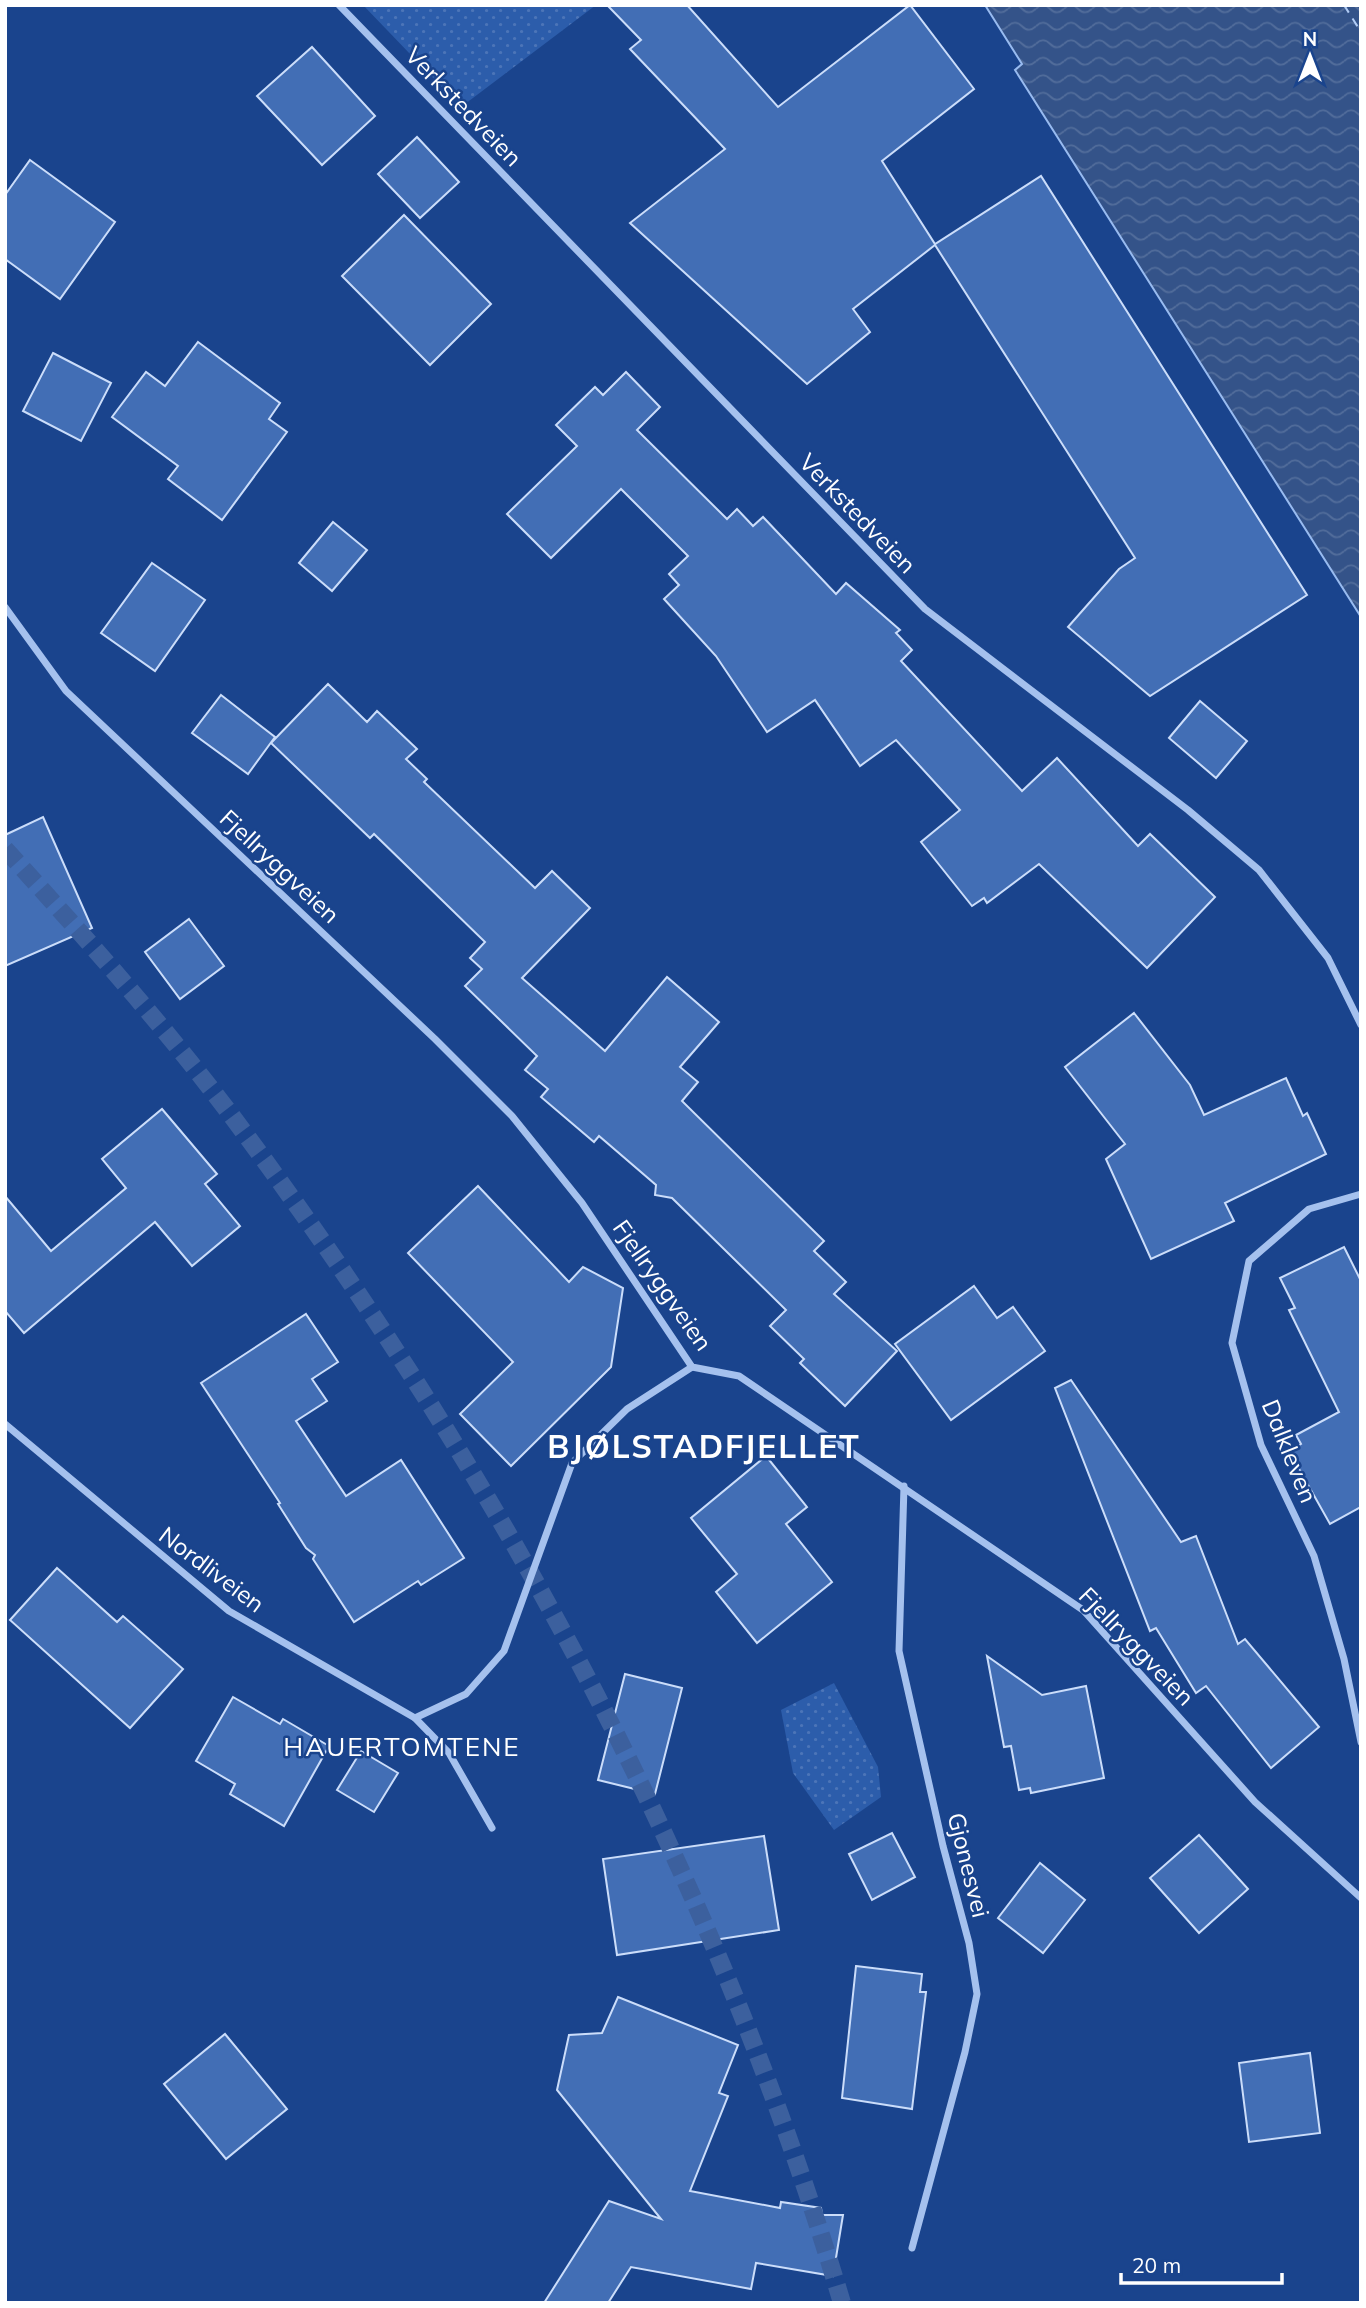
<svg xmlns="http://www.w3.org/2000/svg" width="1366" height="2308" viewBox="0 0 1366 2308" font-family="Mulish,sans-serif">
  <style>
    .park { fill: url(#park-dots) }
    .water { fill: url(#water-waves); stroke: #98bbf0; stroke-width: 2 }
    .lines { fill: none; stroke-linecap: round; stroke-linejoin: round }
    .ferry { stroke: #b1ccf5; stroke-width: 2; stroke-dasharray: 9 7; stroke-linecap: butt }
    .building { fill: #426eb5; stroke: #cbddfa; stroke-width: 2 }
    .primary-tunnel { stroke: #3c609e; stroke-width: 18; stroke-dasharray: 18 9; stroke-linecap: butt }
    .minor { stroke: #a5c1ee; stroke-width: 7 }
    .labels { text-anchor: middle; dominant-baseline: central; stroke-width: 5; stroke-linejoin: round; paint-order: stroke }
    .street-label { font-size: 24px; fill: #fff; stroke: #1a448d }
    .neighbourhood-label { font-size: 26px; letter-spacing: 2px; fill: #fff; stroke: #1a448d }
    .district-label { font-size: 32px; font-weight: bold; letter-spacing: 2px; fill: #fff; stroke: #1a448d }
  </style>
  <defs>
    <pattern id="park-dots" width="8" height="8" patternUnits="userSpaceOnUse" patternTransform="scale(1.75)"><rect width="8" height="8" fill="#2c5dab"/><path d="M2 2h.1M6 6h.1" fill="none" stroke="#4c75b8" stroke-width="1.8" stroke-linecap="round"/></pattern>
    <pattern id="water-waves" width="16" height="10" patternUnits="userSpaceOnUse" patternTransform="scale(1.75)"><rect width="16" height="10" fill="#345389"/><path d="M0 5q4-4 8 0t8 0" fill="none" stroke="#526d9b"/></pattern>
  </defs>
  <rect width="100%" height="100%" fill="#1a448d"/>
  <g class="park">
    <polygon points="363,5 596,5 461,107"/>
    <polygon points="834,1683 878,1767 881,1797 834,1830 793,1773 781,1710"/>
  </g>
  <polygon class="water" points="985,5 1361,5 1361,617 1015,70 1022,64"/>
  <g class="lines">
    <polyline class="ferry" points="1344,5 1361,32"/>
  </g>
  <g class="building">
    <polygon points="607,5 687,5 778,107 910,5 974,89 882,161 935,244 1041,176 1307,595 1150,696 1068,627 1119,569 1135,558 935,245 853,309 870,332 807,384 630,223 725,149 630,49 641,40"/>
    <polygon points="312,47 375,116 322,165 257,96"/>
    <polygon points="417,137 459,182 420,218 378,174"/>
    <polygon points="30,160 115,222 60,299 5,259 5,195"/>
    <polygon points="404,215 491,304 430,365 342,276"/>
    <polygon points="198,342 280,403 269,419 287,432 222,520 168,479 178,466 112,417 146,372 165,386"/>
    <polygon points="53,353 111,383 81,441 23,411"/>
    <polygon points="626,372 660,407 637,430 727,519 737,509 753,526 763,517 836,594 846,583 900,630 896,633 912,650 901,661 1022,791 1057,758 1138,846 1150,834 1215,897 1147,968 1039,864 987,903 984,898 972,906 921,842 960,810 896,740 860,766 815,700 767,732 716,656 664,599 679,585 669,574 688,556 621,489 551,558 507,514 577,446 556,425 595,387 603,395"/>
    <polygon points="333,522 367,550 332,591 299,563"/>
    <polygon points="152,563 205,600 155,671 101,633"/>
    <polygon points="328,684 367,722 377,711 417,749 406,759 427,779 424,782 535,888 552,871 590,908 522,978 605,1051 667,977 719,1022 680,1067 698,1082 682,1101 824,1241 814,1251 846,1282 834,1294 897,1351 845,1406 800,1363 804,1359 770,1326 786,1310 672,1198 655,1195 656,1185 599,1136 594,1142 541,1097 548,1089 525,1070 537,1056 465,986 482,969 470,958 485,942 374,834 370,838 271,743"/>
    <polygon points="221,695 275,737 248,774 192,733"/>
    <polygon points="1200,701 1247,741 1216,778 1169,738"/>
    <polygon points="43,817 92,928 5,966 5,835"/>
    <polygon points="189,919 224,966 180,999 145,952"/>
    <polygon points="1134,1013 1190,1085 1204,1115 1286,1078 1303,1116 1307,1113 1326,1154 1225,1203 1234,1221 1151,1259 1106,1159 1125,1144 1065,1067"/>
    <polygon points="162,1109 217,1174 205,1184 240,1226 192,1266 155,1222 24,1333 5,1311 5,1196 51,1251 126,1188 102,1159"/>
    <polygon points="478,1186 569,1282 583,1267 623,1288 611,1367 511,1466 460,1414 513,1362 408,1253"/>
    <polygon points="1344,1247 1361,1281 1361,1507 1330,1524 1289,1451 1301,1444 1296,1435 1339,1412 1289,1310 1295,1308 1280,1278"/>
    <polygon points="974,1286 997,1318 1013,1307 1045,1351 951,1420 895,1344"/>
    <polygon points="306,1314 338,1362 312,1379 327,1401 296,1421 346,1496 401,1460 464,1558 421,1585 418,1581 354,1622 313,1559 315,1555 306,1548 278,1504 280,1503 201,1383"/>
    <polygon points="1071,1380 1181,1542 1196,1536 1238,1644 1245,1639 1319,1727 1271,1768 1206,1686 1196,1693 1156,1628 1150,1631 1055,1388"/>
    <polygon points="766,1456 807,1507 786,1524 832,1582 757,1643 716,1592 737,1574 691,1518"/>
    <polygon points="57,1568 117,1622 123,1616 183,1669 130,1728 10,1620"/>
    <polygon points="987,1656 1042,1695 1086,1686 1104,1778 1031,1793 1030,1788 1019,1790 1011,1746 1004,1747"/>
    <polygon points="625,1674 682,1688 655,1794 598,1780"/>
    <polygon points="233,1697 280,1724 283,1719 329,1746 284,1826 230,1794 235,1784 196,1761"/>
    <polygon points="361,1751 398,1773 374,1812 337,1790"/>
    <polygon points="892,1833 915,1877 872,1900 849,1854"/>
    <polygon points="1199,1835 1248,1889 1199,1933 1150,1878"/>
    <polygon points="764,1836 779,1930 617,1955 603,1859"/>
    <polygon points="1040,1863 1085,1900 1043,1953 998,1918"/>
    <polygon points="856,1966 922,1974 920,1992 926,1992 912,2109 842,2098"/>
    <polygon points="618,1997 738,2045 719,2093 728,2096 690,2191 780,2208 781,2202 821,2208 822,2215 843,2215 833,2276 756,2263 751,2289 631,2267 608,2303 544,2303 609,2201 661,2219 557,2090 569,2035 602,2033"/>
    <polygon points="225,2034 287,2109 226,2159 164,2084"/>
    <polygon points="1310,2053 1320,2133 1249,2142 1239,2063"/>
  </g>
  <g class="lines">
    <path class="primary-tunnel" d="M5,849C83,935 161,1022 231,1115C500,1474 714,1872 842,2303"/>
    <g class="minor">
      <polyline points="339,5 925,609 1188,810 1259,870 1328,958 1361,1025"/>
      <polyline points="5,607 66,691 435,1039 512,1116 582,1203 692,1367 739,1376 1083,1610 1255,1802 1361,1898"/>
      <polyline points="1361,1194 1309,1209 1249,1261 1232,1343 1261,1445 1314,1556 1344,1659 1361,1742"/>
      <polyline points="5,1424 229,1611 415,1718 466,1694 504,1651 572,1463 627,1409 692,1367"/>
      <polyline points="904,1486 899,1651 943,1846 969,1943 977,1994 965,2052 912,2248"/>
      <polyline points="415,1718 449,1753 492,1828"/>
    </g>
  </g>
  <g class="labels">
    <g class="street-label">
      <text transform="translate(464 106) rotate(46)">Verkstedveien</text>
      <text transform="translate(858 513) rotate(46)">Verkstedveien</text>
      <text transform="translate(280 866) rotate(43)">Fjellryggveien</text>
      <text transform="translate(663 1285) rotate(55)">Fjellryggveien</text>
      <text transform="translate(1290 1451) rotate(68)">Dalkleven</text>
      <text transform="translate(212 1569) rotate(37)">Nordliveien</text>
      <text transform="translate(1137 1646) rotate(46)">Fjellryggveien</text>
      <text transform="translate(969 1865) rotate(76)">Gjonesvei</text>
    </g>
    <g class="neighbourhood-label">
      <text x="402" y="1746">HAUERTOMTENE</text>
    </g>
    <g class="district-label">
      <text x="704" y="1446">BJØLSTADFJELLET</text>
    </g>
  </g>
  <rect width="1366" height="2308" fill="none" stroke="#ffffff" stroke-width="14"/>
  <g transform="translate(1310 56)" stroke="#1a448d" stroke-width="5" paint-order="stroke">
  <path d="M0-5L12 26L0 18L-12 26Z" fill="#ffffff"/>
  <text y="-10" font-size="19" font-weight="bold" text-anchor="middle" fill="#ffffff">N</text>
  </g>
  <path d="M1121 2273v10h161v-10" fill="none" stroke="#ffffff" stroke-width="3.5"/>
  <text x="1132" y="2273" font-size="21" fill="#ffffff" stroke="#1a448d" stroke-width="5" paint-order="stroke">20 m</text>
</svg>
